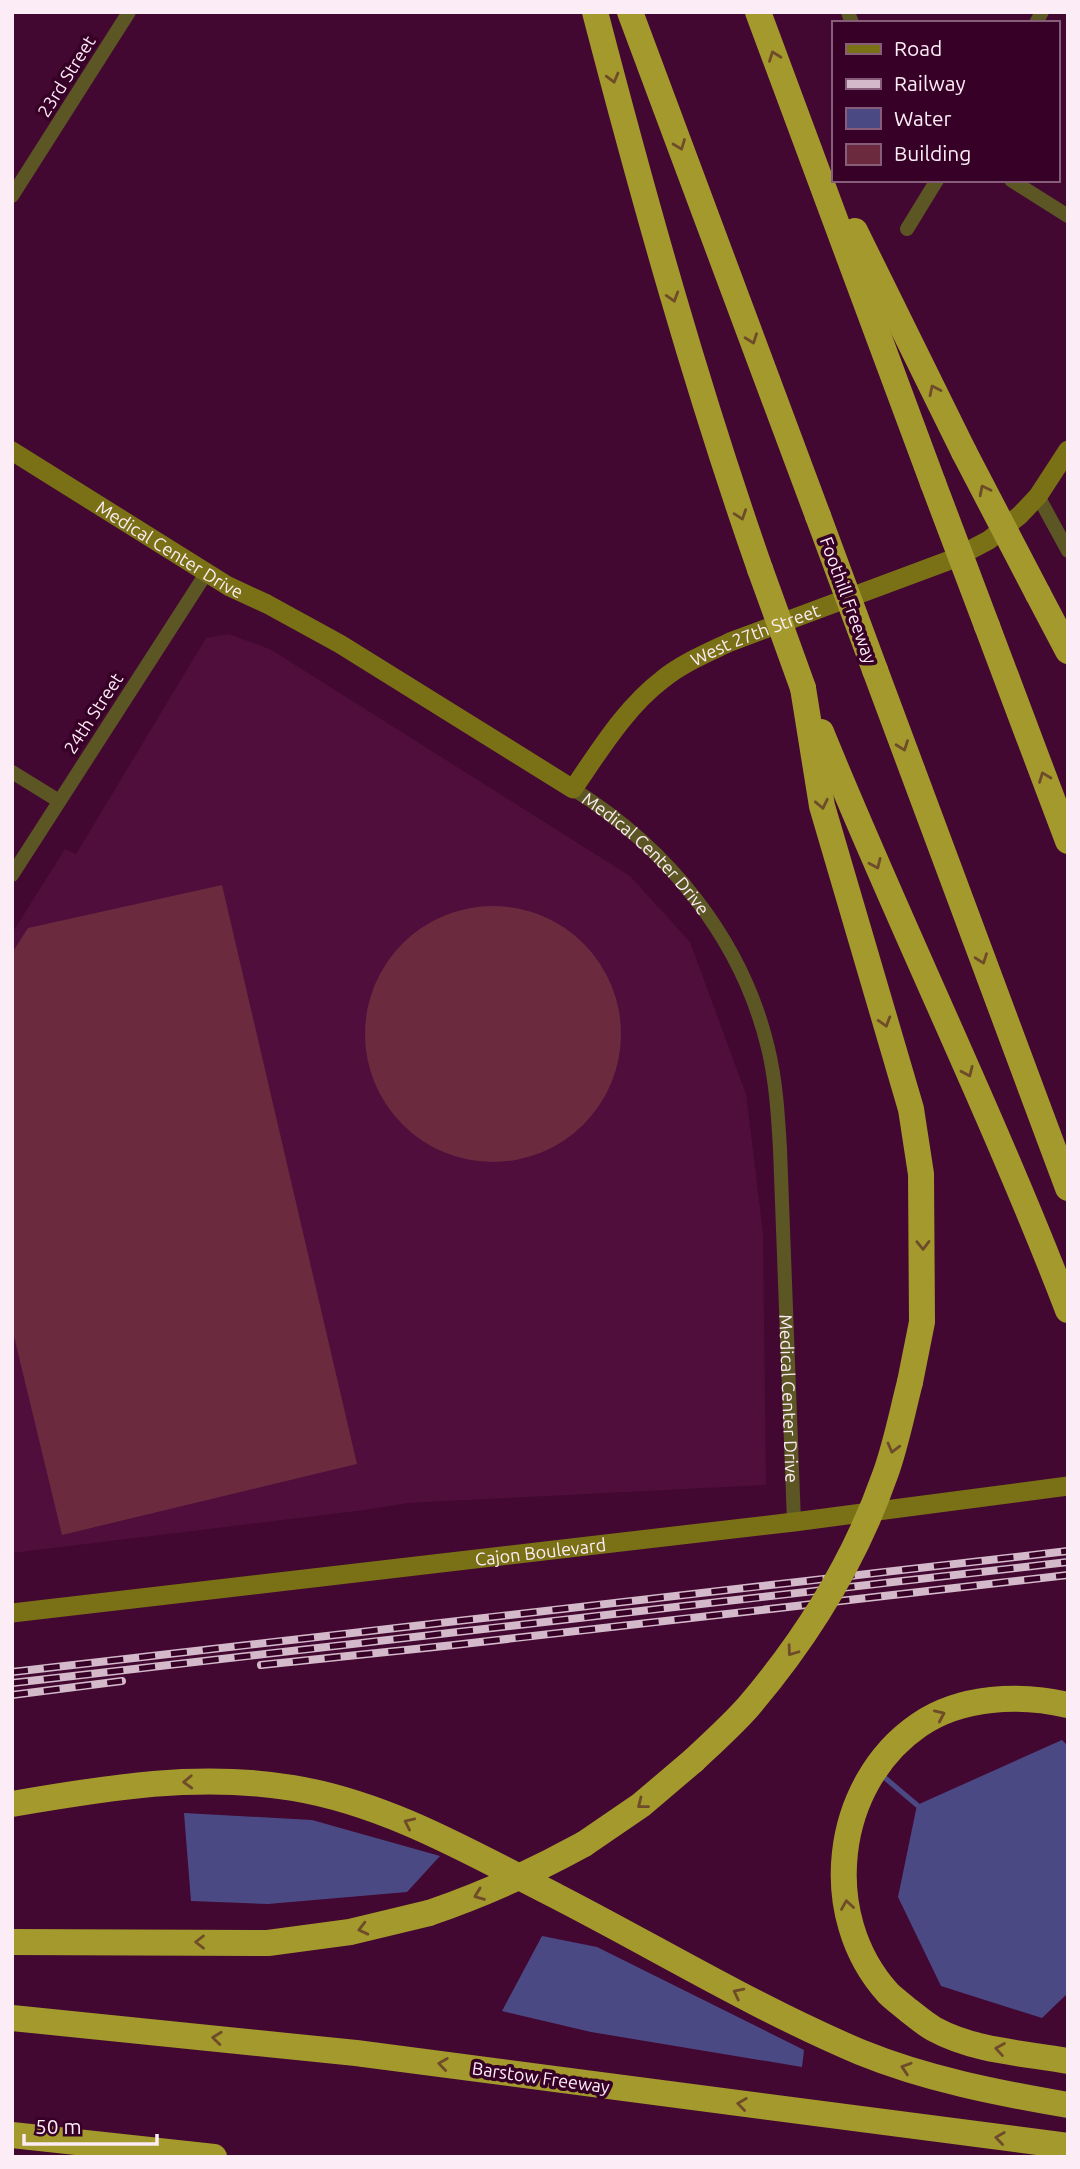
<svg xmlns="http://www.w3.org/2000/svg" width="1080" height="2169" viewBox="0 0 1080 2169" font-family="Ubuntu,sans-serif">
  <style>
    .built { fill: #4f0e3b }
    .water { fill: #4b4984 }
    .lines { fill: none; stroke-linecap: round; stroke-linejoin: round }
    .stream { stroke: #4b4984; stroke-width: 5 }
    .building { fill: #6b2a3e }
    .street { stroke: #5b5624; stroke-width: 14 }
    .secondary { stroke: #7a7116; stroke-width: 19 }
    .highway { stroke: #a4992d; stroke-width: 26 }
    .rail-casing { stroke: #d3b9c9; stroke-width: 8 }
    .rail { stroke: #370027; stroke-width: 5; stroke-dasharray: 16; stroke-linecap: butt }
    .highway-bridge { stroke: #a4992d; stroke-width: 26 }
    .oneway { stroke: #6e4c2a }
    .labels { text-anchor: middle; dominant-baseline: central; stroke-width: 7; stroke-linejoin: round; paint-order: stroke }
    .street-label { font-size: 18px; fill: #fcecf5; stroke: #370027 }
  </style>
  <rect width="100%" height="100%" fill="#420831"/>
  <polygon class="built" points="229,634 270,649 630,876 690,942 746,1094 763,1232 766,1485 408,1503 365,1510 12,1553 12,933 65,849 76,854 206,638"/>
  <g class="water">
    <polygon points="1062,1740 1068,1746 1068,1993 1042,2018 941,1986 898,1897 917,1805"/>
    <polygon points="184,1813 312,1820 440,1856 407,1892 268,1904 191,1901"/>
    <polygon points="542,1936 597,1947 804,2050 802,2067 591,2032 502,2011"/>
  </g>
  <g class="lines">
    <polyline class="stream" points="884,1777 917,1805"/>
  </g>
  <g class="building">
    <polygon points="222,885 357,1464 62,1535 12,1328 12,953 28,928"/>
    <circle cx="493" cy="1034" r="128"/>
  </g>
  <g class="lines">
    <g class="street">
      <polyline points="848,12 852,23"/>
      <polyline points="1036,23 1042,12"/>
      <polyline points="1011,180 1068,216"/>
      <polyline points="12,196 129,12"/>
      <polyline points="907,229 937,180"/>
      <polyline points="1038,496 1068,551"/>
      <polyline points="12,772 59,801"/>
      <path id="s1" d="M573,789C668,848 742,939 768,1048C776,1081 778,1115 780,1149L794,1522"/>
      <polyline points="12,875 207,572"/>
    </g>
    <g class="secondary">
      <path id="s2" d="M12,451L228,586L267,604L340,644L573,789C600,750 625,708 663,679C683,663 707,653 730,642L953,559L989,540L1020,515L1038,496L1068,450"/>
      <path id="s3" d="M12,1613L794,1522L1068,1486"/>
    </g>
    <g class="highway">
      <path d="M595,12C644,200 696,386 760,569"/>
      <polyline points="630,12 818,516"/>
      <polyline points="758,12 933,483"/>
      <polyline points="855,231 964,452"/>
      <polyline points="1038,594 1068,651"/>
      <polyline points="987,626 1068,841"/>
      <polyline points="875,670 1068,1188"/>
      <polyline points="803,688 822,806 911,1109 921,1174 922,1322 910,1382"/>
      <path d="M821,732C900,926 993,1115 1068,1310"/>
      <path d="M1068,1705C1020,1694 961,1696 919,1725C833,1784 818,1916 888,1993C894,1999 901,2004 908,2010C916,2016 925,2024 934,2029C974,2051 1023,2053 1068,2061"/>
      <path d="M12,1804C106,1788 198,1772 293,1788C389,1804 473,1854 558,1897C659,1949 756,2008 860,2052C926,2079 998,2093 1068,2105"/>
      <polyline points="584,1844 641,1805 694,1760"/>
      <polyline points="12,1942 268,1943 350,1932 429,1913"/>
      <polyline points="12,2018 356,2053 1068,2146"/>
      <polyline points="12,2135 214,2157"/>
    </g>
    <defs>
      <g id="rail">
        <polyline points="261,1665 454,1645 1068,1575"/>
        <polyline points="12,1672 1068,1551"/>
        <polyline points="12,1683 1068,1562"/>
        <polyline points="12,1695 122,1681"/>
      </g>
    </defs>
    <use href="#rail" class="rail-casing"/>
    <use href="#rail" class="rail"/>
    <g class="highway-bridge">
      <polyline points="964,452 1038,594"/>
      <polyline points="933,483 987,626"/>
      <polyline points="818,516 875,670"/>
      <polyline points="760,569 803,688"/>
      <path d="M694,1760C712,1743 731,1726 748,1707C806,1639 855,1560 885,1475C896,1445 902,1413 910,1382"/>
      <path d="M429,1913C485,1894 533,1872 584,1844"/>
    </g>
  </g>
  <defs><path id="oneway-chevron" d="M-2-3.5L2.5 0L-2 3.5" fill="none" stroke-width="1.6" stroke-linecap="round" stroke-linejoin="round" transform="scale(1.75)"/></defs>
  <g class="oneway">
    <use href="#oneway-chevron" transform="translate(774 56) rotate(-110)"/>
    <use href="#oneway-chevron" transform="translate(613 78) rotate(75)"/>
    <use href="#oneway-chevron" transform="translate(680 145) rotate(69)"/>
    <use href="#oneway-chevron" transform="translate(673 297) rotate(73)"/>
    <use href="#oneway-chevron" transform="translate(752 339) rotate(70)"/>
    <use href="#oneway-chevron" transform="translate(934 390) rotate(-116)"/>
    <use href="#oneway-chevron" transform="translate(984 490) rotate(-117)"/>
    <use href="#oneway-chevron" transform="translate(741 515) rotate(71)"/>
    <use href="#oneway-chevron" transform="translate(903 746) rotate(70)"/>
    <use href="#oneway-chevron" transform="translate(1044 777) rotate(-111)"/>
    <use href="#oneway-chevron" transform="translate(822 804) rotate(78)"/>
    <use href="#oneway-chevron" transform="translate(876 864) rotate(66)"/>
    <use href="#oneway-chevron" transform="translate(982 959) rotate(70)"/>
    <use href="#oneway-chevron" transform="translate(885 1022) rotate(73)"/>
    <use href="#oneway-chevron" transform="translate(968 1072) rotate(66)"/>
    <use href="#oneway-chevron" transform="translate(923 1245) rotate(89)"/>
    <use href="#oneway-chevron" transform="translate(893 1448) rotate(105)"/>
    <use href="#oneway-chevron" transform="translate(792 1651) rotate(126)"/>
    <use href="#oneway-chevron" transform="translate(940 1715) rotate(-24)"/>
    <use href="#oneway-chevron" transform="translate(188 1782) rotate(178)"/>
    <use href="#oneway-chevron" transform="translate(642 1804) rotate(142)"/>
    <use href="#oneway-chevron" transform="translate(409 1823) rotate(-155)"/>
    <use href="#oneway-chevron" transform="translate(479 1895) rotate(159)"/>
    <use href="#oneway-chevron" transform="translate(847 1905) rotate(-99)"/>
    <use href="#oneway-chevron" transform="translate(363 1929) rotate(166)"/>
    <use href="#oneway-chevron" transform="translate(200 1942) rotate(-180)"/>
    <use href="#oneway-chevron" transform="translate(738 1993) rotate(-153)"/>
    <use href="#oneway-chevron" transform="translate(217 2038) rotate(-174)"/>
    <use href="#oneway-chevron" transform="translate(1000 2049) rotate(-171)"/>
    <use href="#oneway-chevron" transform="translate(443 2064) rotate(-172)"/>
    <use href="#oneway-chevron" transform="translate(906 2068) rotate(-162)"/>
    <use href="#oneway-chevron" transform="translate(742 2104) rotate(-172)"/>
    <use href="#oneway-chevron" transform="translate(1000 2138) rotate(-172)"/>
  </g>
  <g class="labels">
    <g class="street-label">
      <text transform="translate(66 76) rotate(-58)">23rd Street</text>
      <text stroke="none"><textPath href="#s2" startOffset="186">Medical Center Drive</textPath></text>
      <text transform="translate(849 600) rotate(70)">Foothill Freeway</text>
      <text stroke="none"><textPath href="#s2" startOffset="901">West 27th Street</textPath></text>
      <text transform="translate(93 713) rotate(-57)">24th Street</text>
      <text stroke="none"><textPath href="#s1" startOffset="98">Medical Center Drive</textPath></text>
      <text stroke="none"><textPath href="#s1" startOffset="684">Medical Center Drive</textPath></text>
      <text stroke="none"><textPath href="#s3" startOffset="532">Cajon Boulevard</textPath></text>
      <text transform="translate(541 2077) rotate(8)">Barstow Freeway</text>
    </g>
  </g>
  <rect width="1080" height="2169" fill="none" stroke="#fcecf5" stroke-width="28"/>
  <rect x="832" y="21" width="228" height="161" fill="#370027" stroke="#865e79" stroke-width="2"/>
  <rect x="846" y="44" width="35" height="10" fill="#7a7116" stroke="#865e79" stroke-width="2"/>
  <text x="894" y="56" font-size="21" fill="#fcecf5">Road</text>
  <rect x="846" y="79" width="35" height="10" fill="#d3b9c9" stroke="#865e79" stroke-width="2"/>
  <text x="894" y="91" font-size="21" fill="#fcecf5">Railway</text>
  <rect x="846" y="108" width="35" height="21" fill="#4b4984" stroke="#865e79" stroke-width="2"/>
  <text x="894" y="126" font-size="21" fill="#fcecf5">Water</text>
  <rect x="846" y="144" width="35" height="21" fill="#6b2a3e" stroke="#865e79" stroke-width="2"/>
  <text x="894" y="161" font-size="21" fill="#fcecf5">Building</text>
  <path d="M24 2134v10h133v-10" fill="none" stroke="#fcecf5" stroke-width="3.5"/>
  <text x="35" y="2134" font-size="21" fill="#fcecf5" stroke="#370027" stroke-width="5" paint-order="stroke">50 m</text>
</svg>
